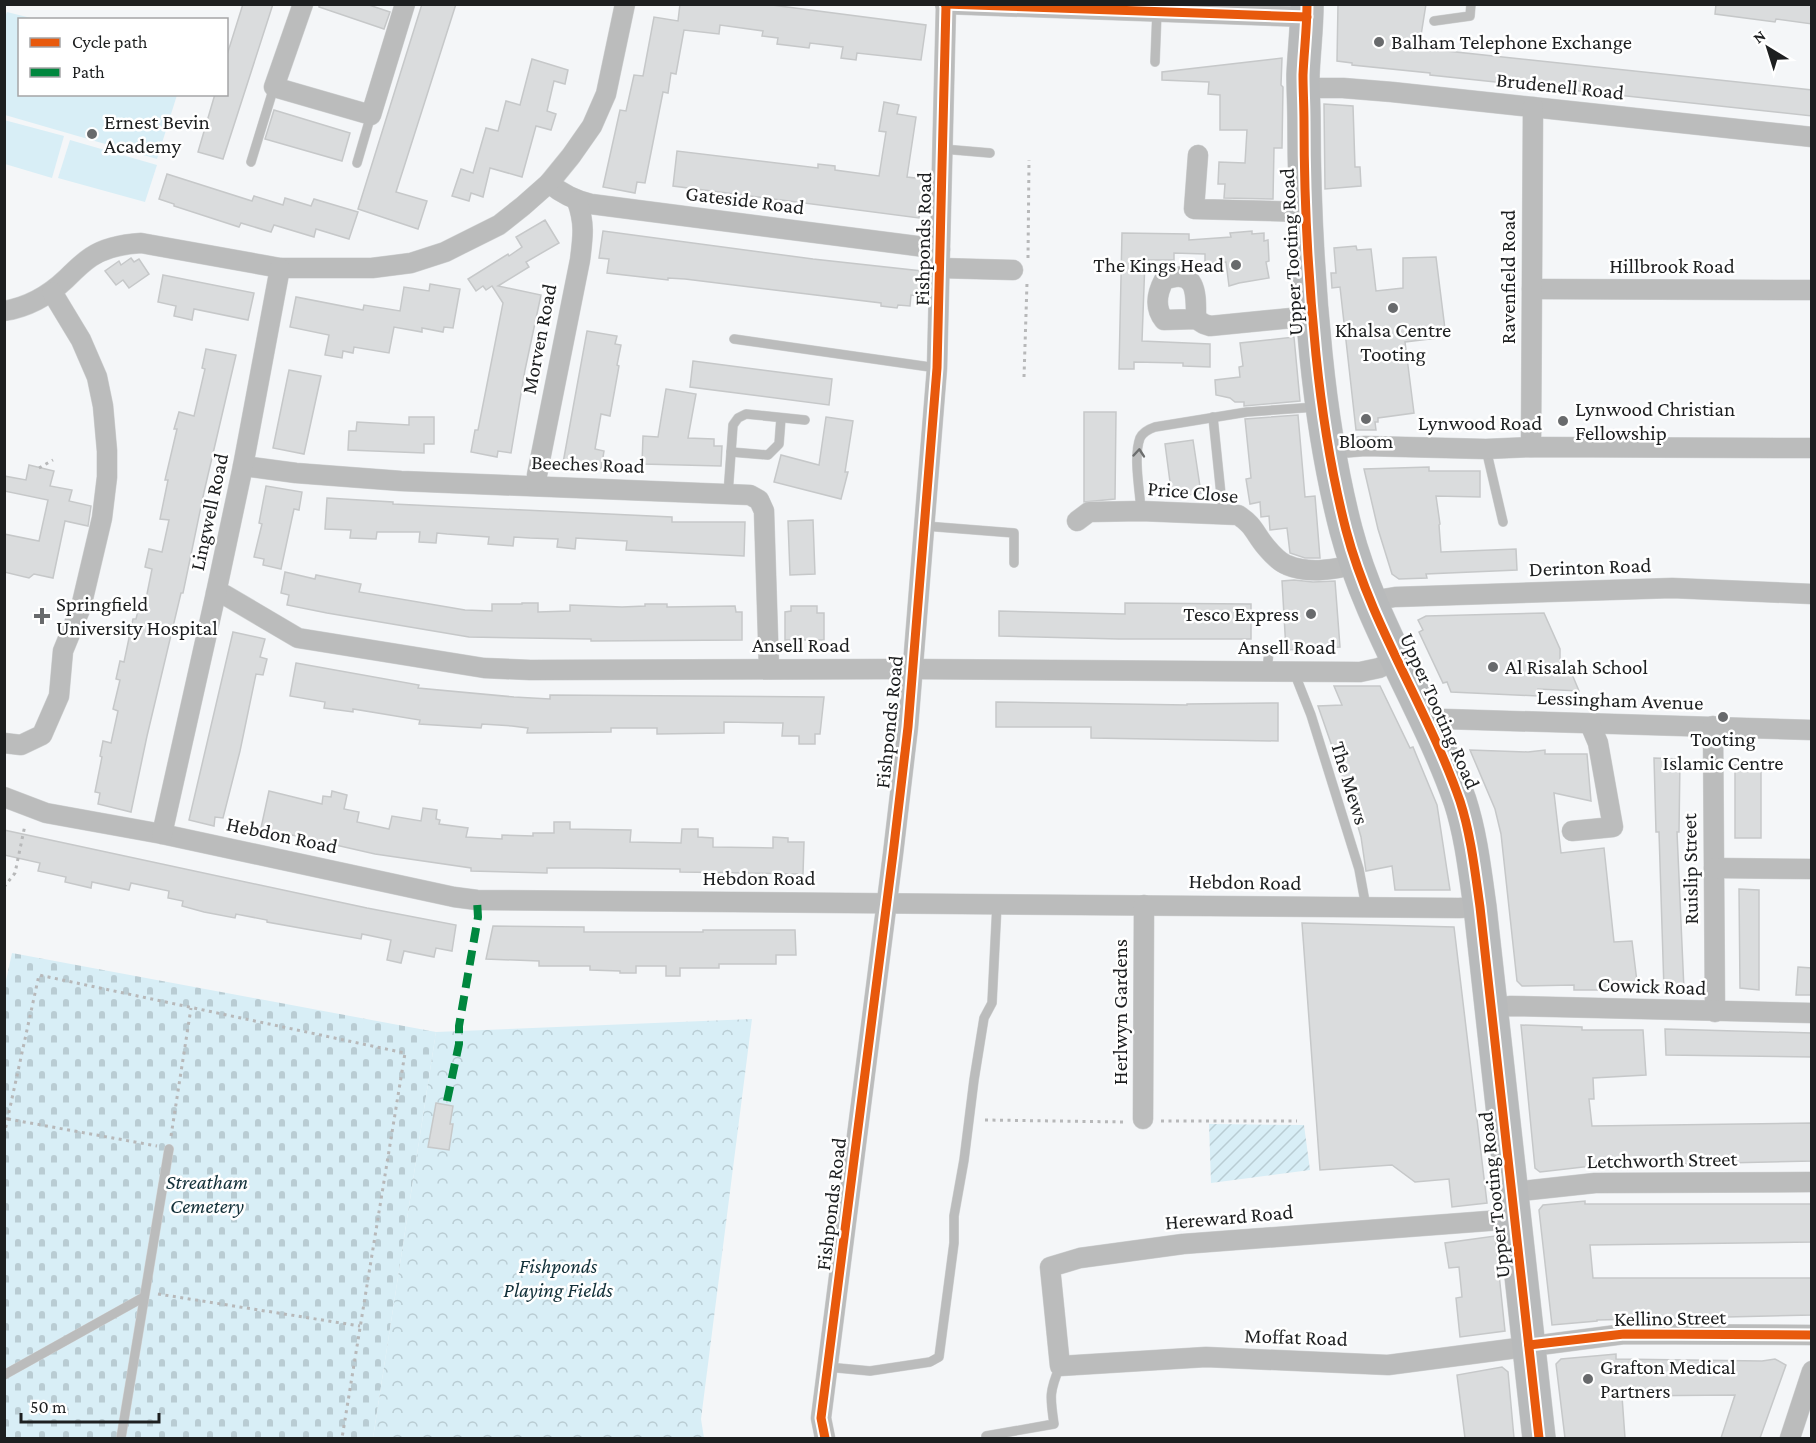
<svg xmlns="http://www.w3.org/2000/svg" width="1816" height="1443" viewBox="0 0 1816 1443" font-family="'Crimson Pro',serif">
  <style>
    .cemetery { fill: url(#cemetery-stones) }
    .park { fill: url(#park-crowns) }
    .garden { fill: url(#garden-furrows) }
    .pitch { fill: #d8eef6 }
    .building { fill: #dadcdd; stroke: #c6c8c9; stroke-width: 1.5 }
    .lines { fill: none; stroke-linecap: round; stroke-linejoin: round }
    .lane-casing { stroke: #d2d4d5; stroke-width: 10 }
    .street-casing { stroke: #d2d4d5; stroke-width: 21 }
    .highway-casing { stroke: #d2d4d5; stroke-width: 34 }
    .path { stroke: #b7b8b9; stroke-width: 3; stroke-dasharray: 3 4.5; stroke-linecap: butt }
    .lane { stroke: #bbbcbc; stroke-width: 9 }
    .street { stroke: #bbbcbc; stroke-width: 20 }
    .highway { stroke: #b8babb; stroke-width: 33 }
    .quiet { stroke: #00873e; stroke-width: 8; stroke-dasharray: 15 8; stroke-linecap: butt }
    .cycleway-casing { stroke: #fff; stroke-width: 13 }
    .cycleway { stroke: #e8590c; stroke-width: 9 }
    .oneway { stroke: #6c6e6e }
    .poi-dot { fill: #686a6c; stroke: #fff; stroke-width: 2 }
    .labels { text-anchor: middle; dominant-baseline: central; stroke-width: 5; stroke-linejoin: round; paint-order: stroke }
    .poi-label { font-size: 21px; fill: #1d1f20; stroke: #fff; text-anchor: start }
    .street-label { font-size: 21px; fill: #1d1f20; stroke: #fff }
    .park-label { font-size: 21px; font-style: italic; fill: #123039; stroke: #fff }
  </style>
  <defs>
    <pattern id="cemetery-stones" width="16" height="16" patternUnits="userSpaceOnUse" patternTransform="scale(1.5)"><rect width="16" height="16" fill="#d8eef6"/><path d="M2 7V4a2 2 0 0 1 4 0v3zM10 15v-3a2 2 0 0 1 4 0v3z" fill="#b9ccd3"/></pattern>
    <pattern id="park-crowns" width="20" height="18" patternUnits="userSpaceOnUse" patternTransform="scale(1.5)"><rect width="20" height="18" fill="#d8eef6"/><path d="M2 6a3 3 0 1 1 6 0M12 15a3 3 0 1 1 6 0" fill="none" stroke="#b9ccd3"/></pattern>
    <pattern id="garden-furrows" width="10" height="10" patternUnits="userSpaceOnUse" patternTransform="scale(1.5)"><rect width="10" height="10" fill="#d8eef6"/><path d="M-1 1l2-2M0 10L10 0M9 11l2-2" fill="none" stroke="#b9ccd3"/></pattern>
  </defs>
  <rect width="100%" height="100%" fill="#f4f6f8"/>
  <polygon class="cemetery" points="12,953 436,1032 373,1438 5,1438 4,990"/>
  <polygon class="park" points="752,1019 701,1419 704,1438 373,1438 436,1032"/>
  <polygon class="garden" points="1209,1124 1304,1125 1310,1170 1211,1183"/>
  <g class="pitch">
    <polygon points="7,12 35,19 20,20 20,94 177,95 157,159 5,115 4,20"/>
    <polygon points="4,120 64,136 52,178 5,164"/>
    <polygon points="70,140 157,165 145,202 58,178"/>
  </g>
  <g class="building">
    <polygon points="243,4 273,4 223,159 198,152 215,94 226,94 226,58"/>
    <polygon points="319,4 366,4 390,12 384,29 319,7"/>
    <polygon points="422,4 456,4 396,192 427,201 418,229 358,209"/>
    <polygon points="680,4 764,4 926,25 921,60 857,53 856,60 841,58 843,47 810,43 809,48 777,44 778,38 762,36 763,31 720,25 719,34 684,30 676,74 671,73 668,93 663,92 645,183 637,182 635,193 603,187 620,110 626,111 634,75 643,76 654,17 678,21"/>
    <polygon points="1338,4 1426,4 1419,48 1812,90 1812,116 1430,75 1430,73 1352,65 1352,63 1337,61"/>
    <polygon points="1716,4 1812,4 1812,24 1776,19 1775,22 1715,14"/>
    <polygon points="1282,58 1281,85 1283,87 1282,148 1274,148 1273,199 1224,198 1225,184 1218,184 1219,162 1245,163 1247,130 1220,130 1220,95 1208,94 1209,82 1162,80 1162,72"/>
    <polygon points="532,59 568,70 565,84 554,81 547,111 556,114 551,130 536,126 522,177 490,168 483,197 471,193 469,201 452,196 461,169 473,173 486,128 498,131 506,101 520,105"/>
    <polygon points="884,102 899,105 897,114 916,117 907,177 924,179 919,218 673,186 677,151 818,168 818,164 835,166 835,170 879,176 886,132 879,131"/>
    <polygon points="1324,104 1353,106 1355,167 1360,167 1361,186 1325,189"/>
    <polygon points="274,110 350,133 342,161 265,139"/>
    <polygon points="167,174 252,201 254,196 283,205 285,198 311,206 314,199 358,212 349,239 316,229 314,237 274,225 271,232 241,223 239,227 174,206 174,204 159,199"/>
    <polygon points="545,220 559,243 526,262 529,267 498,286 541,295 525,370 511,453 498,451 497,457 471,452 475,430 478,430 503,303 492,286 486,290 483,286 476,291 468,279 508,254 509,256 522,247 516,237"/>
    <polygon points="603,231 813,259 922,271 919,296 911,295 910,306 898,305 897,308 881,306 881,303 685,279 668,278 668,280 607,273 609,259 599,258"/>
    <polygon points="1252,231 1252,234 1264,233 1264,241 1268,240 1269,261 1266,262 1269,278 1239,283 1229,286 1226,262 1205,263 1205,254 1174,253 1174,260 1145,260 1142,341 1210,344 1210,367 1183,366 1183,363 1134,362 1134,369 1119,369 1122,233 1189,234 1189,240 1231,237 1230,233"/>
    <polygon points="1356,246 1357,250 1371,249 1376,291 1403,288 1403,258 1436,257 1446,337 1405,342 1414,413 1378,418 1378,422 1375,422 1376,430 1356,430 1340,287 1332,288 1331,273 1336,273 1334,248"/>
    <polygon points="131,258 134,262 139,259 149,274 129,288 123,280 116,285 105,271 119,261 121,265"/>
    <polygon points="163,275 254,293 248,320 194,309 192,320 174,316 176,306 158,302"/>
    <polygon points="430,284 460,289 453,328 444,327 443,332 422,328 422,332 394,327 389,353 354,347 353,353 343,351 342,358 325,355 329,335 290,327 296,297 363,310 364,305 400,311 404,287 429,291"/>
    <polygon points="587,331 617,336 615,344 621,345 617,365 619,366 610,416 601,414 595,449 604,451 601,469 563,463"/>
    <polygon points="1294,337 1300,401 1244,406 1244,402 1235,402 1230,398 1216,395 1215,380 1240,377 1239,367 1243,366 1240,343"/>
    <polygon points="206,349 236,355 204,492 183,593 181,593 147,736 131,812 98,804 100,793 95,792 102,757 100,756 103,741 111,743 118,711 113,709 120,680 116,679 120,661 124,662 133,619 136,619 140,603 145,604 152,569 145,567 149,549 162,552 169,520 160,519 168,480 165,480 177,429 174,429 179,412 194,416 205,369 202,368"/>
    <polygon points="693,361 832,379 829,405 690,387"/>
    <polygon points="289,370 321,376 304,454 273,448"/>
    <polygon points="666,389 696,394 688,438 714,439 714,446 722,446 721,466 642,464 643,436 658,437"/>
    <polygon points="1084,412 1116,412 1115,499 1084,502"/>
    <polygon points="1298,415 1305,497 1315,496 1320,558 1305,558 1290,553 1287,528 1270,530 1269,516 1261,517 1260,502 1250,504 1246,479 1251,478 1245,419"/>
    <polygon points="409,417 434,417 434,444 424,444 424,453 348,450 349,431 356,431 357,422 409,425"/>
    <polygon points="826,417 853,421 845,472 848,472 841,499 774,482 781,455 819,465"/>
    <polygon points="1193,440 1201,493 1172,497 1165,444"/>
    <polygon points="29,465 54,471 50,486 72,490 69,501 91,506 88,526 65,521 53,578 34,574 29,578 4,572 4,534 39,541 48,500 4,491 4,476 26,480"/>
    <polygon points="1429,467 1429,471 1480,471 1480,497 1436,496 1440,524 1439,525 1441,552 1516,549 1517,570 1426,574 1427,578 1399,579 1392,574 1378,529 1364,469"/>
    <polygon points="266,486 302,492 299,510 294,509 281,569 263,565 264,559 254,557 262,524 259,523"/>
    <polygon points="327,498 393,502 393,504 672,517 672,522 745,522 744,556 626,550 627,541 576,538 575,549 557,547 558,539 530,538 514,537 513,546 488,544 489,537 447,534 437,533 436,543 419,542 420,532 377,532 376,539 350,538 351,530 325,529"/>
    <polygon points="813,520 815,574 790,575 788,521"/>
    <polygon points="285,572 315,579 316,575 361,584 359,592 465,610 492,611 492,604 522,604 522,603 538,603 538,612 570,611 570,605 622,607 645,606 645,604 667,604 667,607 735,606 736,612 742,612 742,640 591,641 591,639 469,637 327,613 287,605 289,595 281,593"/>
    <polygon points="1294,580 1313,582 1335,581 1340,647 1286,650 1282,581"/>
    <polygon points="1125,603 1251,604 1251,639 1119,639 999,636 999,611 1125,614"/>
    <polygon points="791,606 817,606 817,613 824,613 824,640 785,640 785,612 791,611"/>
    <polygon points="1544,613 1560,649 1560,667 1569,667 1579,691 1538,689 1538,696 1451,692 1447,682 1443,683 1419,632 1423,630 1418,620 1426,616"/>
    <polygon points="233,632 265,639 260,657 267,659 263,675 256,674 240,751 223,818 215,817 214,826 189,820"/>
    <polygon points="296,663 419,685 418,688 514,697 550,699 550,695 824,697 820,734 815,734 815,744 799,744 799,736 782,736 783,723 724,722 724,733 657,734 657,728 611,728 611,732 527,733 528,728 512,726 482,724 481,728 419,724 420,720 353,709 353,712 324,708 325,702 290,696"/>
    <polygon points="1334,686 1380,686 1410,748 1413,747 1437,805 1450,890 1395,890 1392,866 1366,871 1361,837 1349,795 1318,706 1342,705"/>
    <polygon points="996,702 1187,705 1187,704 1278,703 1278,741 1091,738 1091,727 996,727"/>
    <polygon points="1470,750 1528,752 1545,750 1545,754 1587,754 1591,801 1554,793 1561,853 1604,848 1614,942 1632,941 1638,990 1574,990 1574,985 1522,986 1517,981 1501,834 1495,809"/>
    <polygon points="1654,758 1680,759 1679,832 1677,832 1684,990 1664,990 1659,832 1656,832"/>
    <rect x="1735" y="765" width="26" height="73"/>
    <polygon points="269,791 322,804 323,796 331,797 332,791 347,795 344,809 359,812 357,822 389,829 392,816 421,821 423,808 437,810 436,819 440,820 439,824 468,828 466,837 502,839 502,835 533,836 533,833 554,833 554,822 570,822 570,829 631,830 630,842 681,843 682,829 698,829 698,837 713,838 713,847 773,848 773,837 788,838 788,842 804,842 803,874 680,872 680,869 599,868 547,868 547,873 471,871 471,868 375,854 261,828"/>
    <polygon points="4,830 367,908 456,925 452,951 436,948 434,957 404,951 401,963 387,960 391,940 362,934 361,939 267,922 267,920 236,914 235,918 204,912 182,906 183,901 168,898 169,891 131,883 129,890 92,882 91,888 65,882 66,877 38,871 40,863 4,855"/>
    <polygon points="1739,889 1759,890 1759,990 1740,988"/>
    <polygon points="1302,923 1454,927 1487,1203 1452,1207 1449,1179 1415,1182 1392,1165 1320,1170"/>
    <polygon points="493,926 584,927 584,932 703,932 703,930 795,930 796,955 776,955 776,964 719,964 719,968 680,968 680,976 666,976 666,966 636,966 636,973 620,973 620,971 590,970 590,966 539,966 539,961 486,959"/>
    <polygon points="1798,967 1812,968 1812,995 1796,995"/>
    <polygon points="1521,1025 1582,1027 1582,1030 1643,1030 1646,1075 1593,1078 1594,1099 1589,1099 1592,1126 1812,1123 1812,1161 1592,1166 1540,1172 1535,1168"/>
    <polygon points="1665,1029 1812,1033 1812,1057 1666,1055"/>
    <polygon points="436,1103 453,1106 450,1124 453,1124 449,1150 428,1147"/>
    <polygon points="1585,1201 1585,1204 1812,1204 1812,1242 1590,1245 1593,1278 1812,1278 1812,1315 1597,1320 1597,1321 1552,1325 1539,1210 1543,1205"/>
    <polygon points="1495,1236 1505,1331 1460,1337 1456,1298 1462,1297 1459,1267 1449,1268 1445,1243"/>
    <polygon points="1616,1354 1616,1359 1762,1361 1775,1359 1786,1365 1760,1438 1721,1438 1735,1395 1622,1396 1625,1438 1565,1438 1556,1364 1561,1359"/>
    <polygon points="1502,1367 1508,1372 1514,1438 1465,1438 1457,1375"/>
  </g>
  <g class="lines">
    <defs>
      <g id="lane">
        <polyline points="1434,21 1470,16 1471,4"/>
        <polyline points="1155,62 1157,11"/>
        <polyline points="943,149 990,153"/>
        <polyline points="251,162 274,87"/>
        <polyline points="357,163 371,115"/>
        <polyline points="734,339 937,368"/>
        <polyline points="1213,417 1223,514"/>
        <polyline points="1486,449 1503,522"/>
        <polyline points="731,452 768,455 779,444 781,418"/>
        <polyline points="728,494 733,425 738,418 746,414 805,420"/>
        <path d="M1141,511C1140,491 1133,457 1140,438C1143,432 1149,429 1155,427L1247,412L1316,407"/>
        <polyline points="925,526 1014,533 1014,563"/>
        <polyline points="1267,671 1269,651"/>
        <polyline points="1294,672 1311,715 1359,869 1366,907"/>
        <polyline points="827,1367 870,1371 930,1362 939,1357 954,1243 954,1216 964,1160 974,1080 984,1018 992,1003 997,904"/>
        <polyline points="4,1375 144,1297"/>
        <path d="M986,1436L1054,1424C1050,1397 1049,1392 1060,1366"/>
        <polyline points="121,1438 169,1149"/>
      </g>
      <g id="street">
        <polyline points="303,4 274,87 371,115 405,4"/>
        <polyline points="945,4 1307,17"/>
        <polyline points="1303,88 1343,88 1392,92 1812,137"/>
        <polyline points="1198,155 1194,209 1305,212"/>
        <path d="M549,183C562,194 574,200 591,204L940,249"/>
        <polyline points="940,268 1013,270"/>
        <polyline points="1532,289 1812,290"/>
        <path d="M4,311C29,307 48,296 66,279C74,271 82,263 91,257C106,247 124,244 141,243L280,268H372L411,263L445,252L499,225L523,206L549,183L571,156L592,126L606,94L625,4"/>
        <path d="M1196,319C1196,295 1198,267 1164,280C1157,293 1154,307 1164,320L1196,319L1204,324L1210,326L1312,316"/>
        <polyline points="1531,447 1533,107"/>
        <polyline points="1328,449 1365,446 1486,449 1531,447 1812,448"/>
        <polyline points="243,466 296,473 401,481 750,495 759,500 764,511 769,669"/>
        <path d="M537,486V475L580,260C583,237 585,223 577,201"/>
        <path d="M1077,521L1089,512L1141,511L1238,515C1254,525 1255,534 1266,547C1271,553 1279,562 1287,565C1308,574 1336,570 1357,563"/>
        <polyline points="216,593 225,595 298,638 484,668 530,670 904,669 1360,672 1379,668 1398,659"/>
        <polyline points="1371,601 1395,597 1672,588 1812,594"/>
        <polyline points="1429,726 1445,719 1812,730"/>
        <polyline points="1713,726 1715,1012"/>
        <polyline points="4,743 21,745 42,735 59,696 63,651 81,607 102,518 107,477 107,451 103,406 97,377 81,340 52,292"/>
        <polyline points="4,797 46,813 162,834 454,897 477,900 1459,908 1480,907"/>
        <polyline points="1572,831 1613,827 1598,743 1590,724"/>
        <polyline points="162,834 216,593 243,466 280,268"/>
        <polyline points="1714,868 1812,869"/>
        <polyline points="1492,1008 1511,1006 1812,1013"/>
        <polyline points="1143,1119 1144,905"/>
        <polyline points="1513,1192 1595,1183 1812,1182"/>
        <polyline points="1514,1219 1183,1244 1080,1258 1050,1267 1060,1366 1206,1357 1388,1365 1624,1334 1812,1335"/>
        <polyline points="825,1438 821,1418 893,854 908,727 937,368 946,5"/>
        <polyline points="1790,1438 1812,1371"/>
      </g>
      <path id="highway" d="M1307,4C1307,28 1304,51 1303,75C1303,90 1304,106 1304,121C1304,199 1308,277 1316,355C1322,414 1331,472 1346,530C1371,625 1428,709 1460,801C1471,835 1475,872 1480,907L1539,1438"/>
    </defs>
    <use href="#lane" class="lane-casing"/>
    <use href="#street" class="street-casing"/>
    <use href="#highway" class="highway-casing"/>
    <g class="path">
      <polyline points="1028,258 1029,160"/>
      <polyline points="1024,377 1027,283"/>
      <polyline points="39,468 53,460"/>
      <polyline points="4,887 15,873 25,825"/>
      <polyline points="8,1119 157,1146"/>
      <polyline points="985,1120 1125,1122"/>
      <polyline points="1161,1121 1297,1121"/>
      <polyline points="4,1135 39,975 405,1053 342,1438"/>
      <polyline points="171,1136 191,1008"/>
      <polyline points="158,1294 360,1326"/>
    </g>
    <use href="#lane" class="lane"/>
    <use href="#street" class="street"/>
    <use href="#highway" class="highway"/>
    <polyline class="quiet" points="447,1101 459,1044 459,1026 478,917 477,900"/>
    <defs>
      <g id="cycleway">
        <polyline points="945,4 1307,17"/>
        <path d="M1307,4C1307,28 1304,51 1303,75C1303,90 1304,106 1304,121C1304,199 1308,277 1316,355C1322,414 1331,472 1346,530C1371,625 1428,709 1460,801C1471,835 1475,872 1480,907L1539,1438"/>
        <polyline points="1529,1345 1624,1334 1812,1335"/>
        <polyline points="825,1438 821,1418 893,854 908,727 937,368 946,5"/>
      </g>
    </defs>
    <use href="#cycleway" class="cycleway-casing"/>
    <use href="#cycleway" class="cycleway"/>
  </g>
  <defs><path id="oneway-chevron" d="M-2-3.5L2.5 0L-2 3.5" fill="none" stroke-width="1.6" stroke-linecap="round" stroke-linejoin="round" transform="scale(1.5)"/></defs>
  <use class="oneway" href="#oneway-chevron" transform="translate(1139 453) rotate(-85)"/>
  <g class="poi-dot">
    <circle cx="1379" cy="42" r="6"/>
    <circle cx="92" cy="134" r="6"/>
    <circle cx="1236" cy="265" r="6"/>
    <circle cx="1393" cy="308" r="6"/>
    <circle cx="1366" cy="419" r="6"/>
    <circle cx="1563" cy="421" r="6"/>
    <circle cx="1311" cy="614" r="6"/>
    <path d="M39 607h6v6h6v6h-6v6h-6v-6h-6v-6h6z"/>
    <circle cx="1493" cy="667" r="6"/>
    <circle cx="1723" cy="717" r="6"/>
    <circle cx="1588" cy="1379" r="6"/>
  </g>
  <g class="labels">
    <g class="poi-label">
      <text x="1391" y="42">Balham Telephone Exchange</text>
      <text x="104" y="122">Ernest Bevin<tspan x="104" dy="24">Academy</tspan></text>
      <text x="1224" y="265" text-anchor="end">The Kings Head</text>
      <text x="1393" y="330" text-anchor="middle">Khalsa Centre<tspan x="1393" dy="24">Tooting</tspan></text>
      <text x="1575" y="409">Lynwood Christian<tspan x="1575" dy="24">Fellowship</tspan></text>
      <text x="1366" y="441" text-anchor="middle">Bloom</text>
      <text x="56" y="604">Springfield<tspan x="56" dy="24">University Hospital</tspan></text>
      <text x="1299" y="614" text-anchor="end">Tesco Express</text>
      <text x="1505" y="667">Al Risalah School</text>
      <text x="1723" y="739" text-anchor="middle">Tooting<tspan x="1723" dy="24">Islamic Centre</tspan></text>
      <text x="1600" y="1367">Grafton Medical<tspan x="1600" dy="24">Partners</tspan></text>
    </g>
    <g class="street-label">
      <text transform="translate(1560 86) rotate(6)">Brudenell Road</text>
      <text transform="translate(745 200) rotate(7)">Gateside Road</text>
      <text transform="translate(923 239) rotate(-89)">Fishponds Road</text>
      <text transform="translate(1291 252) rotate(-93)">Upper Tooting Road</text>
      <text x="1672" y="266">Hillbrook Road</text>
      <text transform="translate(1508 277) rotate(-90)">Ravenfield Road</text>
      <text transform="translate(539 339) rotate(-79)">Morven Road</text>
      <text x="1480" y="423">Lynwood Road</text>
      <text transform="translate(588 464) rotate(2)">Beeches Road</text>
      <text transform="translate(1193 492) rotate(5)">Price Close</text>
      <text transform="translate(209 512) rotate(-78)">Lingwell Road</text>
      <text transform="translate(1590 567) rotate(-2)">Derinton Road</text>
      <text x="801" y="645">Ansell Road</text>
      <text x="1287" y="647">Ansell Road</text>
      <text transform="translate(1620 700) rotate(2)">Lessingham Avenue</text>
      <text transform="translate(1440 711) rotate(66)">Upper Tooting Road</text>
      <text transform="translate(889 722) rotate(-84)">Fishponds Road</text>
      <text transform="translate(1350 783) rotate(73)">The Mews</text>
      <text transform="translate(282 835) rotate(12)">Hebdon Road</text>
      <text transform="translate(1690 869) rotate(-91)">Ruislip Street</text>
      <text x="759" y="878">Hebdon Road</text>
      <text transform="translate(1245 882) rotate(1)">Hebdon Road</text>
      <text transform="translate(1652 986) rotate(2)">Cowick Road</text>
      <text transform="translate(1120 1012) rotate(-90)">Herlwyn Gardens</text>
      <text transform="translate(1662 1160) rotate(-1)">Letchworth Street</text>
      <text transform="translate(1494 1195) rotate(-96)">Upper Tooting Road</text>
      <text transform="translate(831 1204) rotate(-83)">Fishponds Road</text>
      <text transform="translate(1229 1217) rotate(-5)">Hereward Road</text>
      <text transform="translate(1670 1318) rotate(-1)">Kellino Street</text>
      <text transform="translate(1296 1337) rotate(2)">Moffat Road</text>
    </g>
    <g class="park-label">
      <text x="207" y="1182">Streatham<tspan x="207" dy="24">Cemetery</tspan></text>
      <text x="558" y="1266">Fishponds<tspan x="558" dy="24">Playing Fields</tspan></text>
    </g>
  </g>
  <rect width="1816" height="1443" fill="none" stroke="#1d1f20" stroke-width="12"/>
  <rect x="18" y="18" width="210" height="78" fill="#ffffff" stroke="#a5a5a6" stroke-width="1.5"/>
  <rect x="30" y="38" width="30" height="9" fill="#e8590c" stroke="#a5a5a6" stroke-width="1.5"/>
  <text x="72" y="48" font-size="18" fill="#1d1f20">Cycle path</text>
  <rect x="30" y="68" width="30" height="9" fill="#00873e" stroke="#a5a5a6" stroke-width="1.5"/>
  <text x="72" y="78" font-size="18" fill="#1d1f20">Path</text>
  <g transform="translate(1768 48) rotate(322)" stroke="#ffffff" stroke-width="4.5" paint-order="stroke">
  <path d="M0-4.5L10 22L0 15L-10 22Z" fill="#1d1f20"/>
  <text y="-9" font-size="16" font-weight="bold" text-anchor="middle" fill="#1d1f20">N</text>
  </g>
  <path d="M21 1413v9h138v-9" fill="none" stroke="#1d1f20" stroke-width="3"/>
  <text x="30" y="1413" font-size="18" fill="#1d1f20" stroke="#ffffff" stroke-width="4.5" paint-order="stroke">50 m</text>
</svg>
